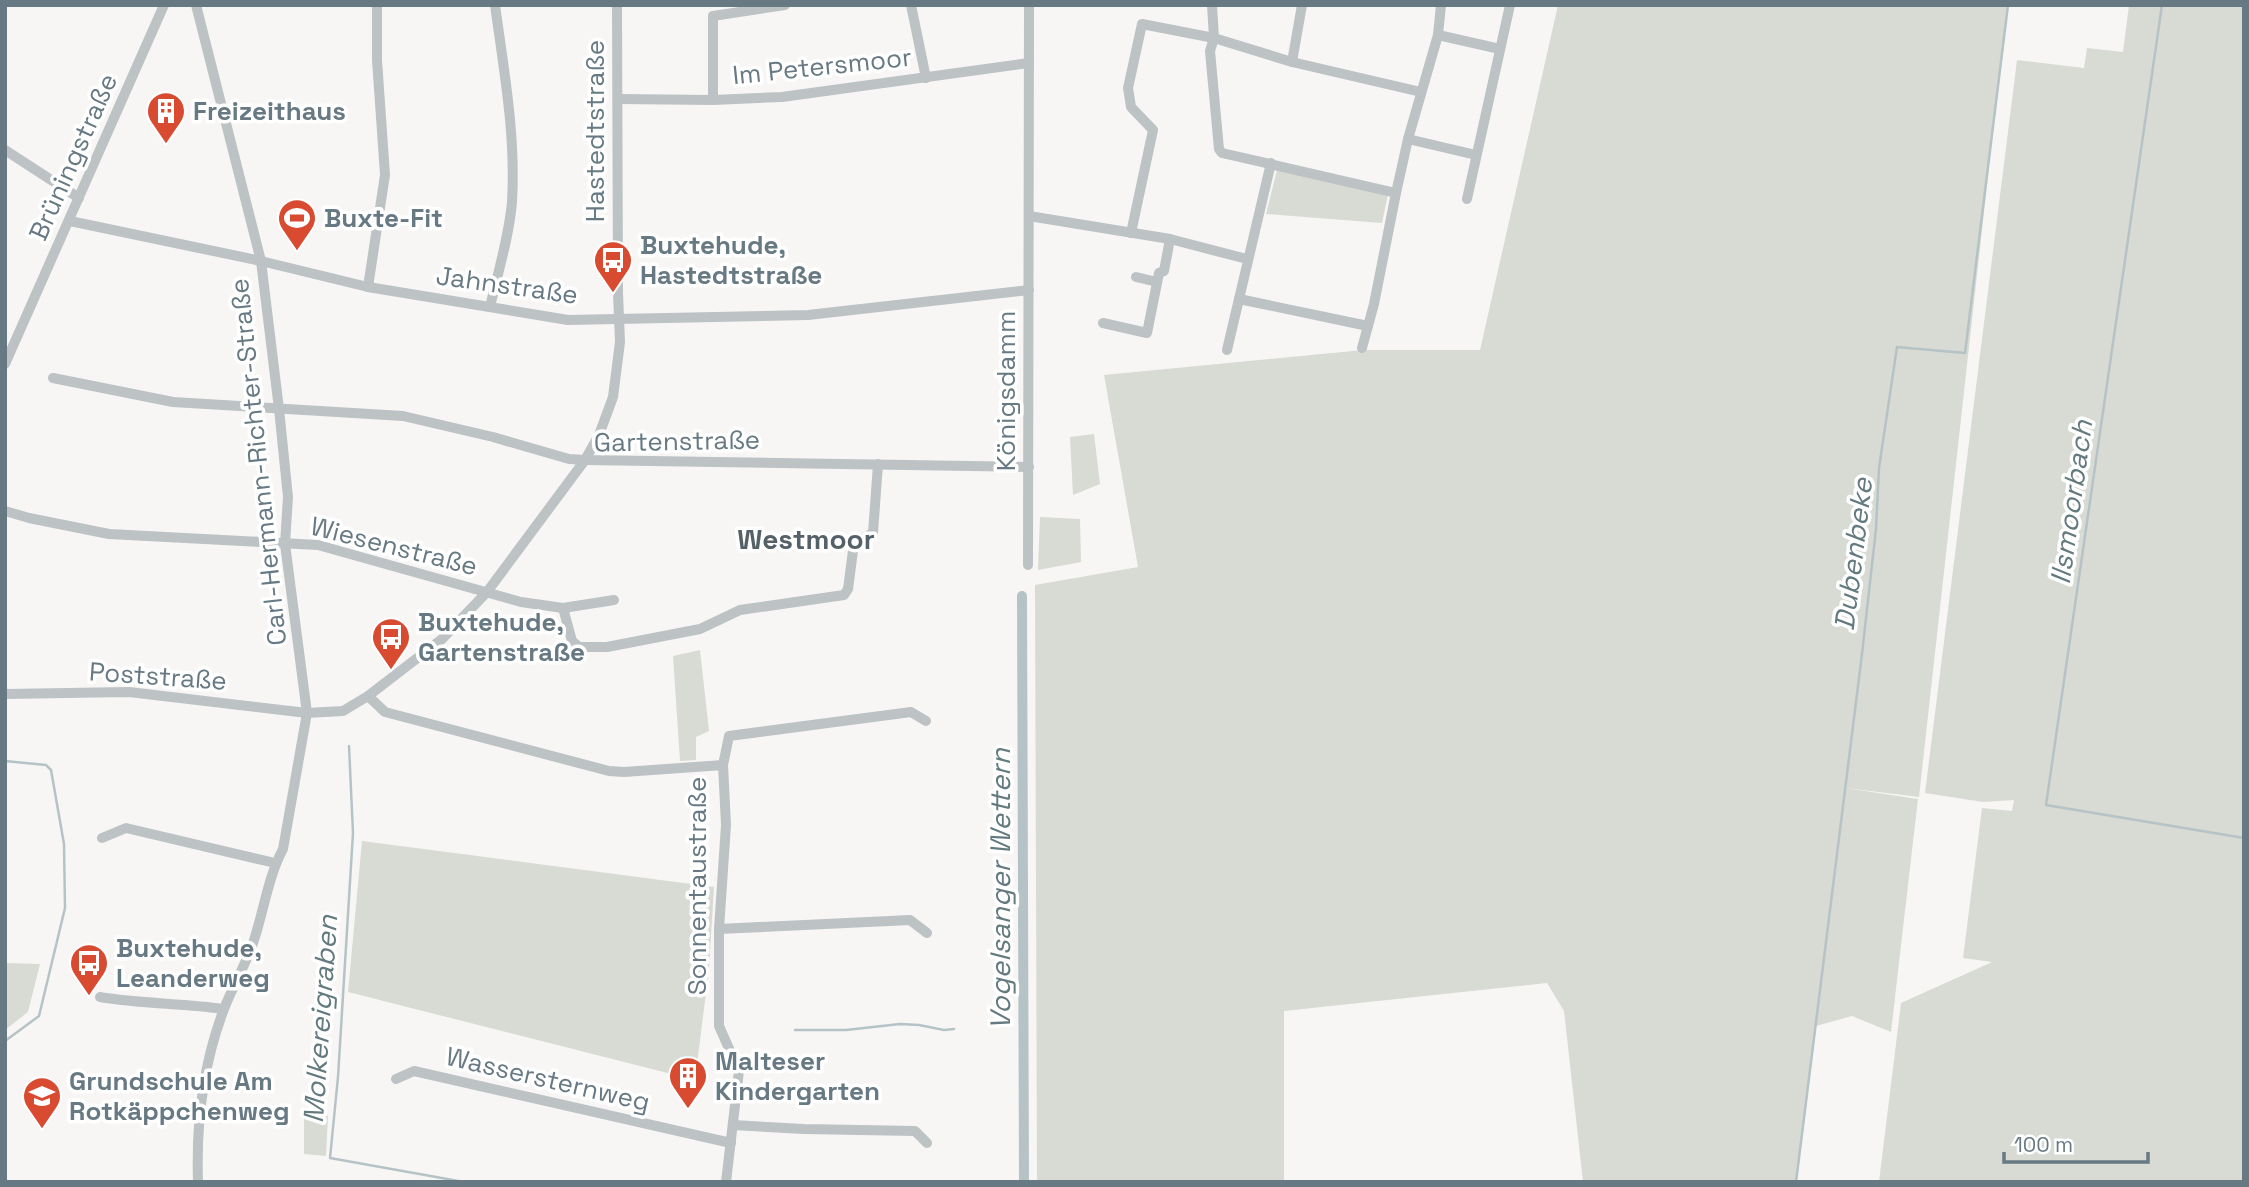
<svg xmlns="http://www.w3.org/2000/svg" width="2249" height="1187" viewBox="0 0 2249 1187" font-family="'Space Grotesk',sans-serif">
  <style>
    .green { fill: #d7dbd3 }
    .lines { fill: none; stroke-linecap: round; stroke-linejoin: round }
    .stream { stroke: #b6c3c6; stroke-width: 2.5 }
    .canal { stroke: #b6c3c6; stroke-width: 10 }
    .street { stroke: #bdc2c5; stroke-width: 10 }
    .labels { text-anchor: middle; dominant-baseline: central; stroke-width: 7; stroke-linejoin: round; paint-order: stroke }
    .street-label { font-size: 26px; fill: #677983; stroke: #fff }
    .poi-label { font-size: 26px; font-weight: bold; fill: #677983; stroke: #fff; text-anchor: start }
    .water-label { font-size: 28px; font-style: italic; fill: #637a7f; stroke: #fff }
    .neighbourhood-label { font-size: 28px; font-weight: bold; fill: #556168; stroke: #fff }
  </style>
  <rect width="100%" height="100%" fill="#f7f6f4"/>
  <g class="green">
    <polygon points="1558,5 2007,5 1919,797 1845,788 1918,799 1891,1032 1852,1016 1816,1026 1796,1182 1583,1182 1564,1011 1547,983 1284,1011 1284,1182 1037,1182 1035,585 1138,567 1104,375 1363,350 1480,350"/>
    <polygon points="2129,5 2244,5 2244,1182 1879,1182 1901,1003 1992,962 1963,958 1982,808 2012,811 2014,800 1983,802 1925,793 2017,60 2084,68 2087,48 2123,52"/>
    <polygon points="1277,170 1388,194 1382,223 1266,214"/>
    <polygon points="1094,434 1100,484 1073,495 1070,437"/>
    <polygon points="1040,517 1080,519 1081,562 1038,570"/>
    <polygon points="700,650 709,731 696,737 696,760 680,761 673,656"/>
    <polygon points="362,841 714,887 709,969 695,1080 348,992"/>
    <polygon points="5,963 40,964 28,1012 5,1030"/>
    <polygon points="304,1115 328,1116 326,1156 304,1154"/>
  </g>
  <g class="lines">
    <g class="stream">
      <polyline points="2162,5 2046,805 2244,838"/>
      <polyline points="349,746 353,833 338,1077 330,1158 464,1182"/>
      <polyline points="5,761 46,765 51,770 64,844 65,908 39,1016 5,1041"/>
      <polyline points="795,1030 846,1030 900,1024 919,1025 944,1030 954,1029"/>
      <polyline points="1796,1182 1862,654 1876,529 1879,468 1897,347 1965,353 2008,5"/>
    </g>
    <polyline class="canal" points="1022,596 1024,1182"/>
    <g class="street">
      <path d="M196,5L261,261L279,409L288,497L285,544L307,713L283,849C268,877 264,910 254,940C246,964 233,986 224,1009C203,1064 196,1123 198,1182"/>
      <polyline points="911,5 926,78"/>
      <polyline points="1212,5 1214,38 1210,51 1219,149 1222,153 1396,193 1408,139 1438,35 1441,5"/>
      <polyline points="1438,35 1500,49"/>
      <polyline points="1292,62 1302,5"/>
      <polyline points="618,99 713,100 782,97 1029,63"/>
      <polyline points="713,100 713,16 785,5"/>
      <polyline points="1408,139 1476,155"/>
      <polyline points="5,150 79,198"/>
      <polyline points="1467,199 1510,5"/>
      <polyline points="1029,216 1170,239 1247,259"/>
      <polyline points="70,221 261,261 368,287 568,320 808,315 1029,290"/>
      <polyline points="1131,233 1153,130 1131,107 1128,88 1142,24 1214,38 1292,62 1421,92"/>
      <polyline points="1136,277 1157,282"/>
      <polyline points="368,287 385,175 377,60 377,5"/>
      <polyline points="1239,299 1368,326"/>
      <path d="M490,307C498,272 509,237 512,202C516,136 504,71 495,5"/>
      <polyline points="1103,323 1147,333 1159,273 1164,271 1170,239"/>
      <polyline points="1362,348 1374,304 1396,193"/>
      <polyline points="1227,350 1271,163"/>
      <polyline points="5,364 164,5"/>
      <polyline points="53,378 173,402 403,416 493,437 569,459 585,460 1029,467"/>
      <polyline points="5,511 29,518 109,534 318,545 521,602 563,608 614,600"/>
      <polyline points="1028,565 1029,5"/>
      <polyline points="563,608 572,641 579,647 607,647 700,629 740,610 844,595 848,589 854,543 873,533 878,464"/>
      <polyline points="5,694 129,692 307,713 343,711 368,696 442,639 487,592 585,460 599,435 613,397 620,342 618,293 617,5"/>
      <polyline points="368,696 385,712 609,771 624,772 723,765 726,825 719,929 719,1026 739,1071 726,1182"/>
      <polyline points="723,765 729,736 911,712 926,721"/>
      <polyline points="102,838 126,828 275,863"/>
      <polyline points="719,929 910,920 927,933"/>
      <path d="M100,997C141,1004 183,1003 224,1009"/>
      <polyline points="396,1079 414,1071 731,1143"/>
      <polyline points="733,1125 804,1129 915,1131 927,1143"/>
    </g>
  </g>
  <defs>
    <symbol id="building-pin" viewBox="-11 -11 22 30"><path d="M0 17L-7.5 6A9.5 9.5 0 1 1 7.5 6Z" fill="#d94b31" stroke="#fff"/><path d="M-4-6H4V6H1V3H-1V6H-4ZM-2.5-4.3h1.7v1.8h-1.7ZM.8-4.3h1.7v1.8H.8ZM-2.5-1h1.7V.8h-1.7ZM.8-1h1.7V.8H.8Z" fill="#fff"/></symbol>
    <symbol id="stadium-pin" viewBox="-11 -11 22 30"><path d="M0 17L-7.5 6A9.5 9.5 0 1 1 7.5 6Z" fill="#d94b31" stroke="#fff"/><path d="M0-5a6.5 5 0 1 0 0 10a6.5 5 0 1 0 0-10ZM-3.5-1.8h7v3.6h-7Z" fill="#fff"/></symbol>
    <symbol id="bus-pin" viewBox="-11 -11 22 30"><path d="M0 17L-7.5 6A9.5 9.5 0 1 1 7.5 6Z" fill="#d94b31" stroke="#fff"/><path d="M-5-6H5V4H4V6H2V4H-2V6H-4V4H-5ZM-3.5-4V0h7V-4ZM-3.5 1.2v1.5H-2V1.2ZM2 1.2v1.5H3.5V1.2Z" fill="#fff"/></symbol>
    <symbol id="school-pin" viewBox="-11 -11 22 30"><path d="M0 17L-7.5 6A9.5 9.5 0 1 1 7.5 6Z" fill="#d94b31" stroke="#fff"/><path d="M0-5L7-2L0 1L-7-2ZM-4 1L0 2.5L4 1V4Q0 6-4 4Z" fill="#fff"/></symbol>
  </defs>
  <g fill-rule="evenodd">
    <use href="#building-pin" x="144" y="89" width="44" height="60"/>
    <use href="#stadium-pin" x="275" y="196" width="44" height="60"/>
    <use href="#bus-pin" x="591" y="238" width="44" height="60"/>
    <use href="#bus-pin" x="369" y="615" width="44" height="60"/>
    <use href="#bus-pin" x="67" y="941" width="44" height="60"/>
    <use href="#building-pin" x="666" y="1054" width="44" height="60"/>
    <use href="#school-pin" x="20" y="1074" width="44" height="60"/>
  </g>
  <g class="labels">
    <g class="street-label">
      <text transform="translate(822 66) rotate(-6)">Im Petersmoor</text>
      <text transform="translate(595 131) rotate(-90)">Hastedtstraße</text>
      <text transform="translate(73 157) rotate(-66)">Brüningstraße</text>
      <text transform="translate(507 285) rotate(8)">Jahnstraße</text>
      <text transform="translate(1006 391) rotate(-90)">Königsdamm</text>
      <text transform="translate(677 441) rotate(-1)">Gartenstraße</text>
      <text transform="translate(258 462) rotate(-96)">Carl-Hermann-Richter-Straße</text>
      <text transform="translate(394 546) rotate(14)">Wiesenstraße</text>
      <text transform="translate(158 676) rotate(4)">Poststraße</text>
      <text transform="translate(697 886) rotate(-90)">Sonnentaustraße</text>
      <text transform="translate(548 1079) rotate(13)">Wassersternweg</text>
    </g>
    <g class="poi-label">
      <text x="193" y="111">Freizeithaus</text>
      <text x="324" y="218">Buxte-Fit</text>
      <text x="640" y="245">Buxtehude,<tspan x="640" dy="30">Hastedtstraße</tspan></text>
      <text x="418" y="622">Buxtehude,<tspan x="418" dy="30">Gartenstraße</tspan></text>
      <text x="116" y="948">Buxtehude,<tspan x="116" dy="30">Leanderweg</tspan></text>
      <text x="715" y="1061">Malteser<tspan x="715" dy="30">Kindergarten</tspan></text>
      <text x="69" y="1081">Grundschule Am<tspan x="69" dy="30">Rotkäppchenweg</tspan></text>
    </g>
    <g class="water-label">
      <text transform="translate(2071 502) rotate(-82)">Ilsmoorbach</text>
      <text transform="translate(1853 554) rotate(-83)">Dubenbeke</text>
      <text transform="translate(1000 889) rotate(-90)">Vogelsanger Wettern</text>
      <text transform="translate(320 1019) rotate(-86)">Molkereigraben</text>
    </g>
    <g class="neighbourhood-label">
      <text x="806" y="539">Westmoor</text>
    </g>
  </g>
  <rect width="2249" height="1187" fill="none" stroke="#677983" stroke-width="14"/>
  <path d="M2004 1152v10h144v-10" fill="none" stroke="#677983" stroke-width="3.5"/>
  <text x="2014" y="1152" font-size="21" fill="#677983" stroke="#ffffff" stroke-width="5" paint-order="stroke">100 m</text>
</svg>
